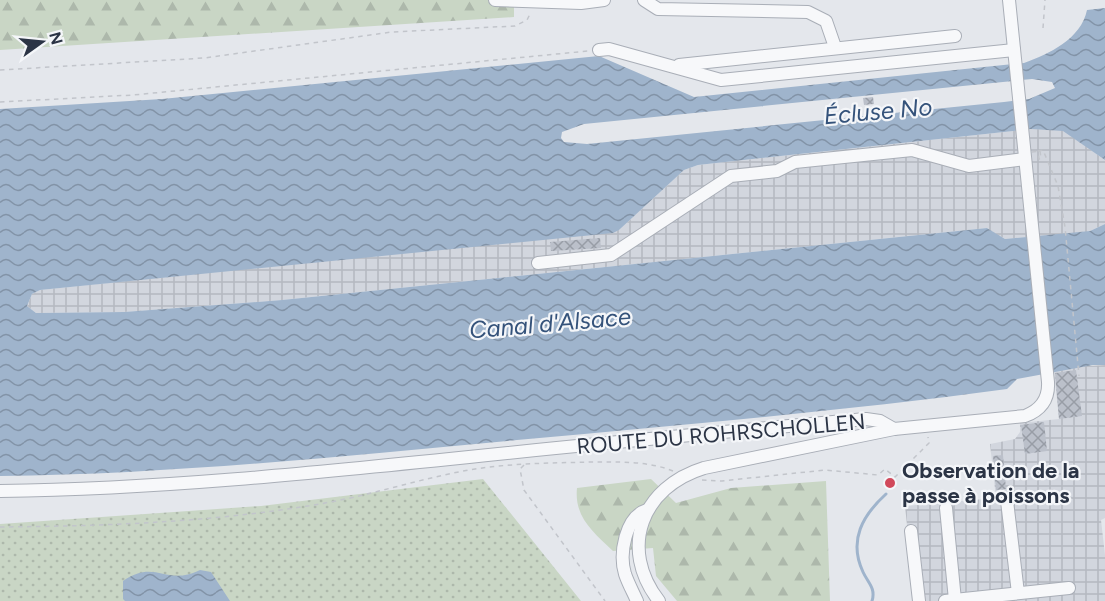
<svg xmlns="http://www.w3.org/2000/svg" width="1105" height="601" viewBox="0 0 1105 601" font-family="Figtree,sans-serif">
  <style>
    .industrial { fill: url(#industrial-grid) }
    .forest { fill: url(#forest-firs) }
    .park { fill: url(#park-dots) }
    .water { fill: url(#water-waves); fill-rule: evenodd }
    .lines { fill: none; stroke-linecap: round; stroke-linejoin: round }
    .stream { stroke: #9fb4cc; stroke-width: 3 }
    .building { fill: url(#building-cross-hatch) }
    .minor-casing { stroke: #a9aeb7; stroke-width: 14 }
    .path { stroke: #c2c5cb; stroke-width: 1.5; stroke-dasharray: 4.5 4.5; stroke-linecap: butt }
    .minor { stroke: #f7f8fa; stroke-width: 12 }
    .path-bridge { stroke: #c2c5cb; stroke-width: 1.5; stroke-dasharray: 4.5 4.5; stroke-linecap: butt }
    .poi-dot { fill: #d1495b; stroke: #f4f6f9; stroke-width: 2 }
    .labels { text-anchor: middle; dominant-baseline: central; stroke-width: 4.5; stroke-linejoin: round; paint-order: stroke }
    .street-label { font-size: 22px; fill: #2b3445; stroke: #f4f6f9 }
    .poi-label { font-size: 22px; font-weight: bold; fill: #2b3445; stroke: #f4f6f9; text-anchor: start }
    .water-label { font-size: 24px; font-style: italic; fill: #34527a; stroke: #f4f6f9 }
  </style>
  <defs>
    <pattern id="industrial-grid" width="8" height="8" patternUnits="userSpaceOnUse" patternTransform="scale(1.5)"><rect width="8" height="8" fill="#d2d6de"/><path d="M0 4h8M4 0v8" fill="none" stroke="#b4b8c0"/></pattern>
    <pattern id="forest-firs" width="22" height="20" patternUnits="userSpaceOnUse" patternTransform="scale(1.5)"><rect width="22" height="20" fill="#c9d6c5"/><path d="M5 1l3.5 6h-7zM16 11l3.5 6h-7z" fill="#adb8ab"/></pattern>
    <pattern id="park-dots" width="8" height="8" patternUnits="userSpaceOnUse" patternTransform="scale(1.5)"><rect width="8" height="8" fill="#c9d6c5"/><path d="M2 2h.1M6 6h.1" fill="none" stroke="#adb8ab" stroke-width="1.8" stroke-linecap="round"/></pattern>
    <pattern id="water-waves" width="16" height="10" patternUnits="userSpaceOnUse" patternTransform="scale(1.5)"><rect width="16" height="10" fill="#9fb4cc"/><path d="M0 5q4-4 8 0t8 0" fill="none" stroke="#8293a7"/></pattern>
    <pattern id="building-cross-hatch" width="8" height="8" patternUnits="userSpaceOnUse" patternTransform="scale(1.5)"><rect width="8" height="8" fill="#bbc0ca"/><path d="M0 0l8 8M0 8l8-8" fill="none" stroke="#989da6"/></pattern>
  </defs>
  <rect width="100%" height="100%" fill="#e4e7ec"/>
  <polygon class="industrial" points="1031,129 1063,130 1105,160 1105,224 1090,231 1088,366 1105,365 1105,518 1101,520 1105,555 1105,601 915,601 905,506 996,498 990,444 1015,439 1020,432 1020,423 1059,419 1040,236 1005,239 987,228 282,300 124,312 36,313 27,306 32,294 40,290 619,230 684,170 698,165"/>
  <g class="forest">
    <polygon points="0,0 514,0 514,17 0,50"/>
    <path d="M651,479L676,503L731,488L826,481L830,601H677L656,576L653,548L613,551C593,532 574,517 577,488Z"/>
  </g>
  <polygon class="park" points="483,479 581,601 0,601 0,524 261,506"/>
  <g class="water">
    <path d="M1105,8V160L1063,131L1031,129L698,165L684,170L619,230L613,233L40,290L32,294L27,306L36,313L124,312L282,300L987,228L1005,239L1090,231L1105,224V365H1093L1017,379L1007,389C844,411 680,425 517,440C345,456 173,474 0,476V109L162,99L599,56L694,97L1024,63C1049,54 1081,39 1087,10ZM1032,79L1052,82L1055,88L1029,99L1004,102L587,144L564,142L561,138L562,132L584,124Z"/>
    <path d="M200,570L211,572L230,601H125L123,599V581C156,558 165,587 200,570Z"/>
  </g>
  <g class="lines">
    <path class="stream" d="M872,601C876,588 868,583 863,572C848,540 863,515 886,494"/>
  </g>
  <g class="building">
    <polygon points="873,97 874,104 864,105 863,98"/>
    <polygon points="600,238 601,248 551,251 550,242"/>
    <polygon points="1076,370 1082,416 1059,419 1055,373"/>
    <polygon points="1044,422 1047,451 1025,454 1021,425"/>
    <polygon points="1003,455 1006,489 996,490 993,456"/>
  </g>
  <g class="lines">
    <defs>
      <g id="minor">
        <polyline points="495,0 581,3 604,0"/>
        <polyline points="644,0 658,9 808,12 826,21 835,47"/>
        <polyline points="599,50 609,49 721,80 1014,50"/>
        <polyline points="679,65 955,36"/>
        <polyline points="538,263 611,255 731,176 777,171 795,162 912,150 969,166 1025,159"/>
        <path d="M0,491C157,489 313,473 469,457C601,443 734,431 866,419L880,421L894,429"/>
        <polyline points="1007,501 1018,593"/>
        <polyline points="946,508 955,600"/>
        <polyline points="911,531 919,601"/>
        <path d="M637,601C633,592 628,583 625,574C619,554 625,517 647,510"/>
        <path d="M659,601C618,548 642,487 704,468L894,429L1025,416C1041,410 1049,399 1048,382L1009,0"/>
        <polyline points="945,601 1069,588"/>
      </g>
    </defs>
    <use href="#minor" class="minor-casing"/>
    <g class="path">
      <polyline points="1043,28 1045,0"/>
      <polyline points="0,70 204,58 392,32 515,26 527,20 531,12"/>
      <polyline points="0,102 133,95 588,51"/>
      <polyline points="1040,151 1041,159 1039,159 1038,151 1043,150 1058,186 1065,227 1079,376"/>
      <polyline points="524,465 520,469 524,490 605,601"/>
      <polyline points="702,480 722,481 825,470 878,475 885,469 895,477 929,443 928,437"/>
      <path d="M0,527C109,526 218,522 325,503C376,494 425,477 475,469C514,463 554,463 593,462C620,462 648,461 673,471"/>
    </g>
    <use href="#minor" class="minor"/>
    <polyline class="path-bridge" points="1032,152 1040,151"/>
  </g>
  <circle class="poi-dot" cx="890" cy="483" r="6"/>
  <g class="labels">
    <g class="street-label">
      <text transform="translate(721 434) rotate(-5)">ROUTE DU ROHRSCHOLLEN</text>
    </g>
    <g class="poi-label">
      <text x="902" y="470">Observation de la<tspan x="902" dy="25">passe à poissons</tspan></text>
    </g>
    <g class="water-label">
      <text transform="translate(878 111) rotate(-5)">Écluse No</text>
      <text transform="translate(550 323) rotate(-5)">Canal d'Alsace</text>
    </g>
  </g>
  <g transform="translate(42 42) rotate(75)" stroke="#f4f6f9" stroke-width="4.5" paint-order="stroke">
  <path d="M0-4.5L10 22L0 15L-10 22Z" fill="#2b3445"/>
  <text y="-9" font-size="16" font-weight="bold" text-anchor="middle" fill="#2b3445">N</text>
  </g>
</svg>
